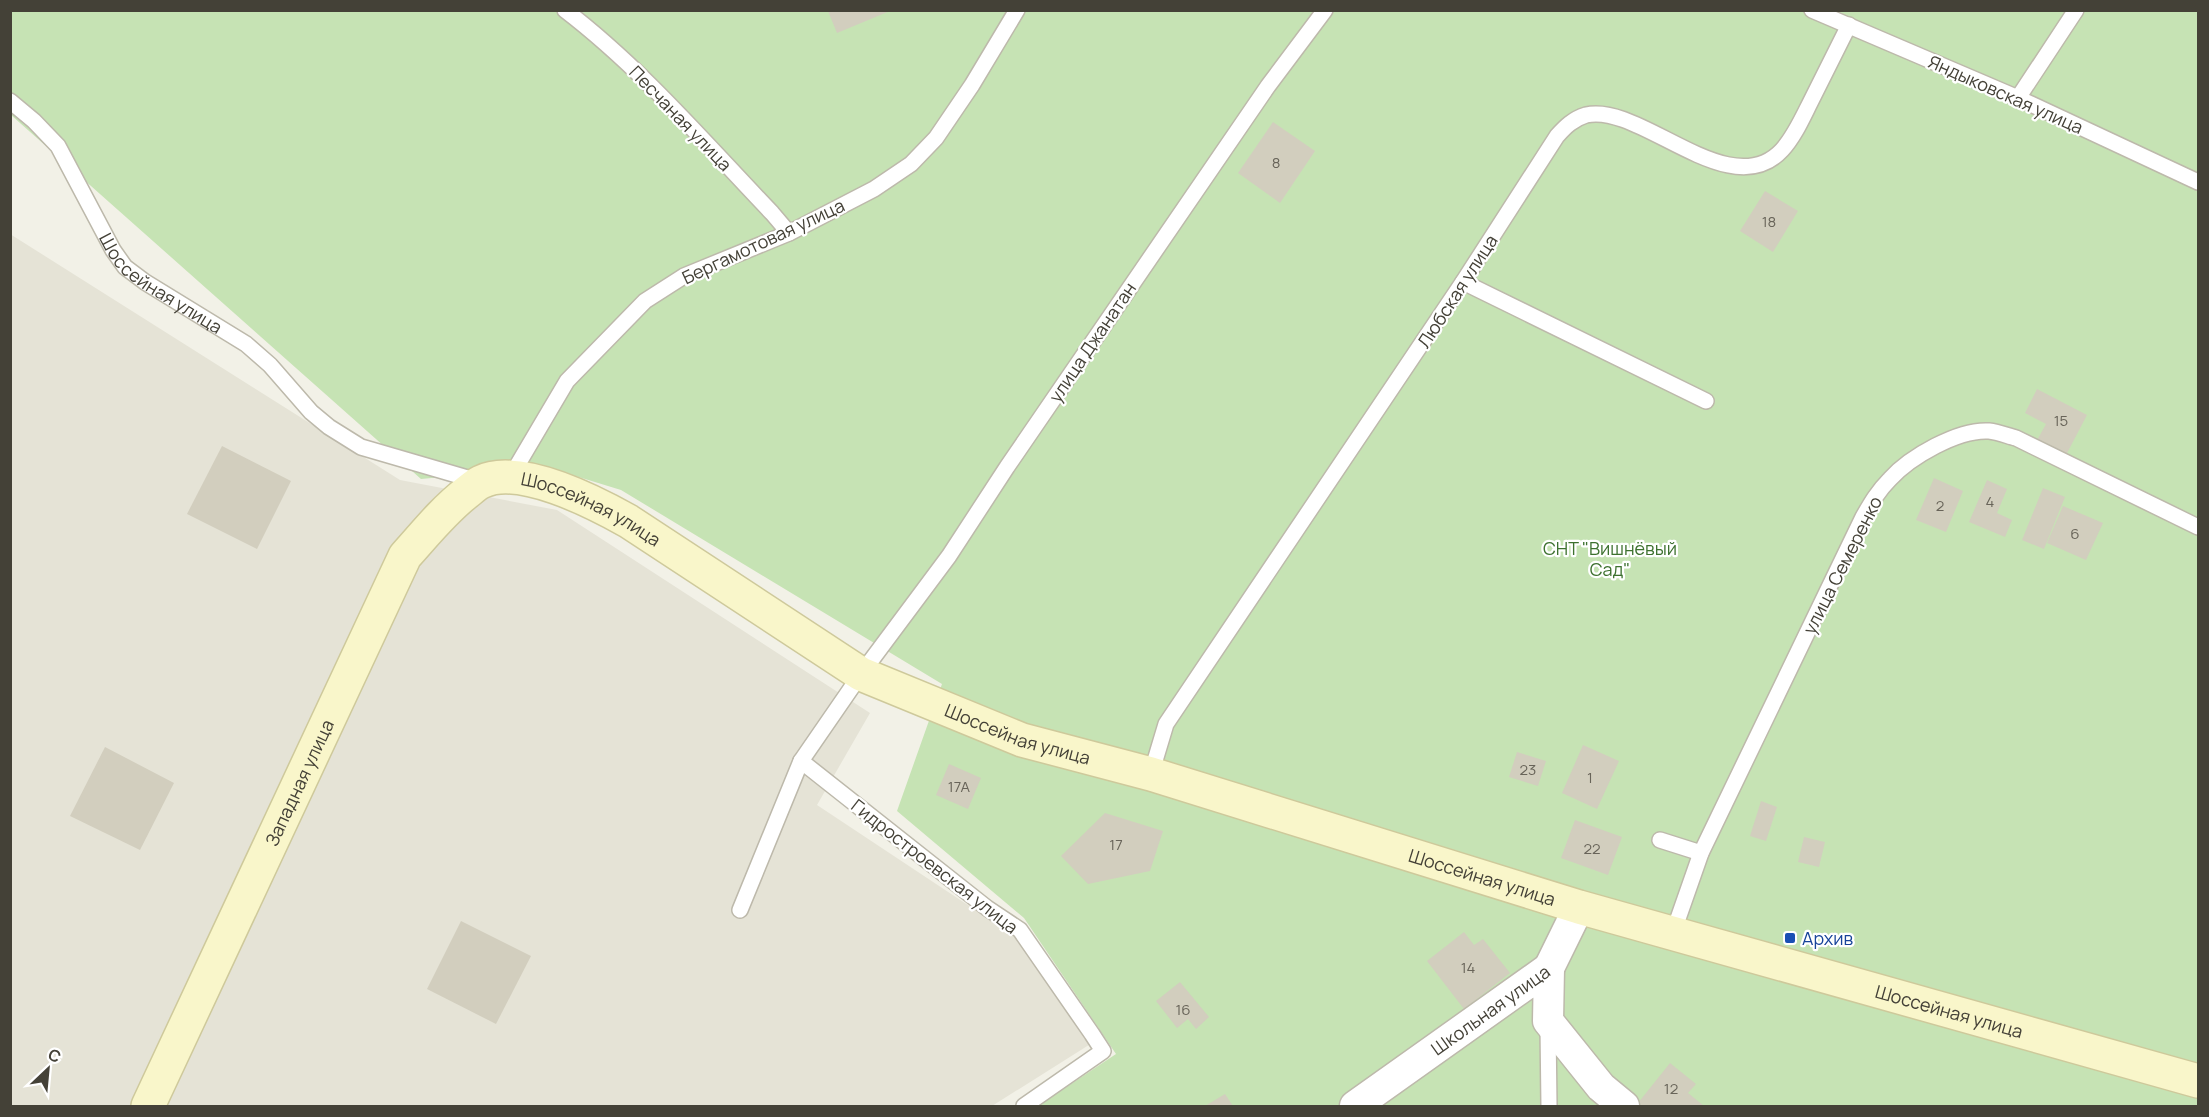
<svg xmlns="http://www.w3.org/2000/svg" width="2209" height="1117" viewBox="0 0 2209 1117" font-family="Manrope,sans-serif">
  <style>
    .residential { fill: #e5e3d6 }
    .green { fill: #c6e3b4 }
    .building { fill: #d2cebe }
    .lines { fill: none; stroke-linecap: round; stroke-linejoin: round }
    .lane-casing { stroke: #bdb9ab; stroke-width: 18 }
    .street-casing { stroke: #bdb9ab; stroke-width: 33 }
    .secondary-casing { stroke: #cec99b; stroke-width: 36 }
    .lane { stroke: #fff; stroke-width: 15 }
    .street { stroke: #fff; stroke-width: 30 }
    .secondary { stroke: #f9f6ca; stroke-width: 33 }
    .transit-dot { fill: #1a4fb4; stroke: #fff; stroke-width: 2 }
    .labels { text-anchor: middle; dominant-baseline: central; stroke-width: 4.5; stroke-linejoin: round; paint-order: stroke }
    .number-label { font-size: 15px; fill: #686459 }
    .street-label { font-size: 18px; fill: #444137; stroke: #fff }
    .park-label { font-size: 18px; fill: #3d712f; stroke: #fff }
    .transit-label { font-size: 18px; fill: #164399; stroke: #fff; text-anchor: start }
  </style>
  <rect width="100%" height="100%" fill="#f2f1e7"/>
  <polygon class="residential" points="10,234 400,480 557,510 870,713 817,805 1013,935 1092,1043 992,1106 11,1106"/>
  <polygon class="green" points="11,10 2198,11 2198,1106 1038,1106 1116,1054 1024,918 897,811 942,684 621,490 546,467 421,479 11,115"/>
  <g class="building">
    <polygon points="828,11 890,11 837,33"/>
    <polygon points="1273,122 1315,151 1280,203 1238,173"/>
    <polygon points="1765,191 1798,211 1773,252 1740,231"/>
    <polygon points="2037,389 2087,415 2065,457 2036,442 2046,424 2025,413"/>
    <polygon points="222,446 291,481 257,549 187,514"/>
    <polygon points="1934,478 1963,491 1946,532 1916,520"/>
    <polygon points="1987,480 2007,489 1997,513 2012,520 2005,537 1969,522"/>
    <polygon points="2043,488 2065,497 2044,549 2022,540"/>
    <polygon points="2063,506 2103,523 2086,560 2047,543"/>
    <polygon points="1583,745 1619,761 1597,809 1562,793"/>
    <polygon points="105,747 174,783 140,850 70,816"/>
    <polygon points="1517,752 1546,761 1538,786 1509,777"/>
    <polygon points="949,764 981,778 968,809 936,795"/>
    <polygon points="1761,801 1777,807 1766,841 1750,836"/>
    <polygon points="1105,813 1163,831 1150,871 1088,884 1061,856"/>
    <polygon points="1575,820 1622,837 1608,875 1561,858"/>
    <polygon points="1804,837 1825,842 1819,867 1798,862"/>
    <polygon points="461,921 531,956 496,1024 427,989"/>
    <polygon points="1464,932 1474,945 1483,939 1510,973 1464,1009 1427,961"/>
    <polygon points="1180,982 1209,1017 1196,1029 1188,1019 1177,1028 1156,1001"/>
    <polygon points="1670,1063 1696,1084 1688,1093 1704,1106 1642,1106 1638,1103"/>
    <polygon points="1225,1094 1233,1106 1205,1106"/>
  </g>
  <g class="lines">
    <defs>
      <g id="lane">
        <path d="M565,10C642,69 705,143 772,213L789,233"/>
        <polyline points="1812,10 2018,98 2198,182"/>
        <polyline points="2018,98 2076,10"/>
        <path id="s1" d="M10,101L34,121L58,146L113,250L125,267L145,282L246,344L270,365L311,412L329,427L361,447L481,482"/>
        <polyline points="1463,282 1706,401"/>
        <polyline points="511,476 567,381 645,301 684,276 789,233 874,189 911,164 936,138 972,85 1017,10"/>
        <polyline points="801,761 987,908 1020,930 1092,1034 1103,1051 1024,1106"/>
        <path d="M1151,774L1166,724L1463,282L1557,136C1565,127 1573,119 1586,115C1640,102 1730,206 1782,150C1794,137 1802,119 1810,103C1823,77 1836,51 1849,25"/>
        <polyline points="1660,840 1701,853"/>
        <polyline points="740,910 801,761 861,674 949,556 1007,467 1268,86 1325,10"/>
        <path d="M1673,933L1701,853L1863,517C1871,503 1878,491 1890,479C1910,457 1958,429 1989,431C1998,432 2008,436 2016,438L2198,527"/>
        <polyline points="1548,1027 1549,1106"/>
      </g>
      <g id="street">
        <polyline points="1549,968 1579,907"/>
        <path id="s2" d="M1355,1106L1549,968L1548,1021L1601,1087L1624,1106"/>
      </g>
      <g id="secondary">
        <path id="s3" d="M148,1106L405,556C425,534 442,512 466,493C470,490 475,485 481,482C519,463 594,502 628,521L861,674L1022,740L1151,774L1579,907L2198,1081"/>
      </g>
    </defs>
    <use href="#lane" class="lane-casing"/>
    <use href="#street" class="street-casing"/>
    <use href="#secondary" class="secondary-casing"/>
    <use href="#lane" class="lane"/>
    <use href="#street" class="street"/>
    <use href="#secondary" class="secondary"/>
  </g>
  <rect class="transit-dot" x="1784" y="932" width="12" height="12" rx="3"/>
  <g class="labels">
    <g class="number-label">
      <text x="1276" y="162">8</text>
      <text x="1769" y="221">18</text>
      <text x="2061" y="420">15</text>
      <text x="1990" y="501">4</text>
      <text x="1940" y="505">2</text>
      <text x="2075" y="533">6</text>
      <text x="1528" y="769">23</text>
      <text x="1590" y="777">1</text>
      <text x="959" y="786">17А</text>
      <text x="1116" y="844">17</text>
      <text x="1592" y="848">22</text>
      <text x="1468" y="967">14</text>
      <text x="1183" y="1009">16</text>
      <text x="1671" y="1088">12</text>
    </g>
    <g class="street-label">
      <text transform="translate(2006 94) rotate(24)">Яндыковская улица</text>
      <text transform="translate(681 118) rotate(46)">Песчаная улица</text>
      <text transform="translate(763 241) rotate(-25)">Бергамотовая улица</text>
      <text stroke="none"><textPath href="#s1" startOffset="242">Шоссейная улица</textPath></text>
      <text transform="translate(1457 291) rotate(-57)">Любская улица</text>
      <text transform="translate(1092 342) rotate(-56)">улица Джанатан</text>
      <text stroke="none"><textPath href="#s3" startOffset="831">Шоссейная улица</textPath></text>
      <text transform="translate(1842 565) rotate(-63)">улица Семеренко</text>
      <text stroke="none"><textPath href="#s3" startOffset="1317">Шоссейная улица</textPath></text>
      <text stroke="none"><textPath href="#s3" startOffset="357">Западная улица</textPath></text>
      <text transform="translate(935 866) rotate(38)">Гидростроевская улица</text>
      <text stroke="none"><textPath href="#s3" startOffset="1803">Шоссейная улица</textPath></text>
      <text stroke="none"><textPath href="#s3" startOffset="2289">Шоссейная улица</textPath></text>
      <text stroke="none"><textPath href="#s2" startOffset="166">Школьная улица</textPath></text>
    </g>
    <g class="park-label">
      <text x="1610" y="548">СНТ "Вишнёвый<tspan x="1610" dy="21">Сад"</tspan></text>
    </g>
    <g class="transit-label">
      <text x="1802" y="938">Архив</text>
    </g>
  </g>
  <rect width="2209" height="1117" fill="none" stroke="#444137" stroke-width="24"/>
  <g transform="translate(48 1069) rotate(26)" stroke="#ffffff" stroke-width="4.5" paint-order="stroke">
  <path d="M0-4.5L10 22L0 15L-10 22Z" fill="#444137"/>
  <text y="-9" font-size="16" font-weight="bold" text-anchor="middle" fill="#444137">С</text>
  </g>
</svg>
